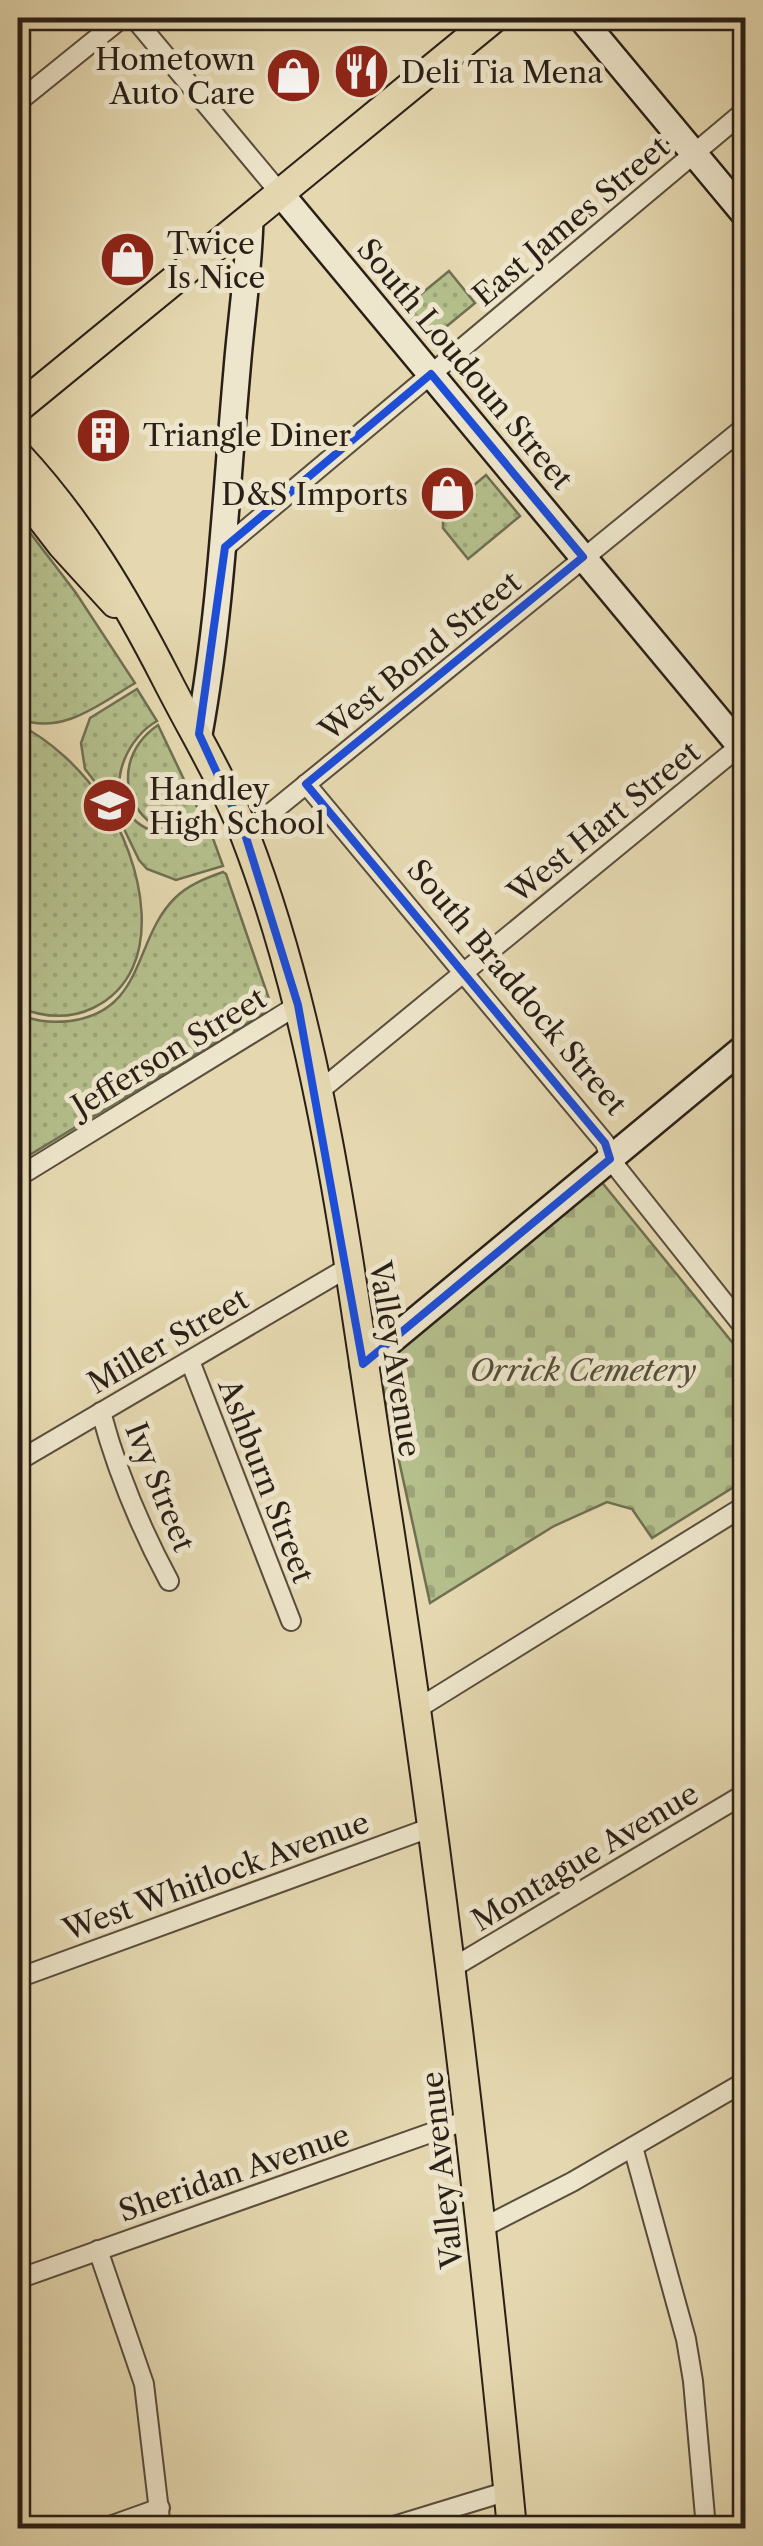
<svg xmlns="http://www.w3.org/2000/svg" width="763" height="2546" viewBox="0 0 763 2546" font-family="'Libre Caslon Text',serif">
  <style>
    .grass { fill: url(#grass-dots); stroke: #6f6f52; stroke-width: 2.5 }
    .cemetery { fill: url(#cemetery-stones); stroke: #6f6f52; stroke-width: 2.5 }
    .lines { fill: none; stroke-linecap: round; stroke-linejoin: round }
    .street-casing { stroke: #594d3d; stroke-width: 22 }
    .secondary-casing { stroke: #2a1f17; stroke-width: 30 }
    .primary-casing { stroke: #2a1f17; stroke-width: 32 }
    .street { stroke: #eee6cc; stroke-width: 18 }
    .secondary { stroke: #eee6cc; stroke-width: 25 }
    .primary { stroke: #e5d8b0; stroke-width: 28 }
    .marked { fill: none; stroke: #1d4ed8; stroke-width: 8; stroke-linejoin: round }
    .labels { text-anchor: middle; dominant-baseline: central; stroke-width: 10; stroke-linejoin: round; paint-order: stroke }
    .poi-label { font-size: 30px; fill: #2a1f17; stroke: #eee6cc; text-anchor: start }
    .street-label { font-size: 30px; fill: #2a1f17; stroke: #eee6cc }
    .park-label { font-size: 30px; font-style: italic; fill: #534f3a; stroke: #eee6cc }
  </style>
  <defs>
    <pattern id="grass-dots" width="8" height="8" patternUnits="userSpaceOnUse" patternTransform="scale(2.5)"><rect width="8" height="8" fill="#b4bf8c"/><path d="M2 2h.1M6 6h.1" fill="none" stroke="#9ba478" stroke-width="1.8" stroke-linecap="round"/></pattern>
    <pattern id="cemetery-stones" width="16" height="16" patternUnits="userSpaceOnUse" patternTransform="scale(2.5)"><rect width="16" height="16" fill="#b4bf8c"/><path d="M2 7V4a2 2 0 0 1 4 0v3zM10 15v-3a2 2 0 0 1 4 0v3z" fill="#9ba478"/></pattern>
  </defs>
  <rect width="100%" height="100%" fill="#e5d8b0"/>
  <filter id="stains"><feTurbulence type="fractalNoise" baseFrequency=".002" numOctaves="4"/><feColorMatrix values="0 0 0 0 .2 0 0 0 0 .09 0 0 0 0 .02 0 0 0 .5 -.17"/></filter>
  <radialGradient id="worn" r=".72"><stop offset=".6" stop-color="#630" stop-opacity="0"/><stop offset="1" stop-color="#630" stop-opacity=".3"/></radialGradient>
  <g class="grass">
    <polygon points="449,271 475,303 430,340 404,308"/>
    <polygon points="486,475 520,516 468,559 443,528 443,511"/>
    <path d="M18,517L76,593L135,683C100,704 60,737 18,718Z"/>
    <path d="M137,689L157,721C130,736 108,778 126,809C142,838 183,839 211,833L223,866L176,880L147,869L139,860L112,804L85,769L81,743L90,718Z"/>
    <path d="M18,724C52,741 82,770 103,801C142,858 170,971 93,1008C68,1020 42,1017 18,1007Z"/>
    <path d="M158,725L207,828C143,855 94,770 158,725Z"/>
    <path d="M223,872L226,874L269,999L267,1011L18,1162L19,1019L24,1016C39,1022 53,1023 70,1021C146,1011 133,939 175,898C188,885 206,878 223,872Z"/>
  </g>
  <polygon class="cemetery" points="600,1180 745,1358 745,1480 652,1538 632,1509 607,1502 554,1526 430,1603 378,1364"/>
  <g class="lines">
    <defs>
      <g id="street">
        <polyline points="134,18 280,193"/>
        <polyline points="18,102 122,18"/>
        <polyline points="225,547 746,110"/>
        <polyline points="306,784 605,1143 610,1159 746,1330"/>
        <polyline points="245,834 746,426"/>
        <polyline points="317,1093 746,741"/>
        <polyline points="18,1177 298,1005"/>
        <polyline points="190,1361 291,1621"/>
        <path d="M101,1412C117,1472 140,1527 169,1581"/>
        <polyline points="18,1461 347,1268"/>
        <polyline points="417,1709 746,1505"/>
        <polyline points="452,1968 746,1793"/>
        <polyline points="18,1978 435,1826"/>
        <polyline points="633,2147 686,2339 693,2381 706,2528"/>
        <polyline points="482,2228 572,2182 746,2081"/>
        <polyline points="98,2250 144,2384 161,2528"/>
        <polyline points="18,2279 470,2119"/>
        <polyline points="104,2528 160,2508"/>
        <polyline points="387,2528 508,2491"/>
      </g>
      <g id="secondary">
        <polyline points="581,18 746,216"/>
        <polyline points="280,193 746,753"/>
        <path d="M199,734C221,613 226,492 237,370C241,319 249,269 250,218"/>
        <polyline points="363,1364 746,1046"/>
      </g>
      <g id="primary">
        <polyline points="18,408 494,18"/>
        <path d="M18,455C81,523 125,598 167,680C194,733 223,780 245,835C327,1047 351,1291 387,1515C440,1852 479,2189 512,2528"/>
        <polyline points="18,488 62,545 115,603"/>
      </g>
    </defs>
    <use href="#street" class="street-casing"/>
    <use href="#secondary" class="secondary-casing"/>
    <use href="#primary" class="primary-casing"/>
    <use href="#street" class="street"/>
    <use href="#secondary" class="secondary"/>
    <use href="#primary" class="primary"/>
  </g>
  <path class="marked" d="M431,374L583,557L306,784L605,1143L610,1159L363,1364L298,1005L245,834L199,734L225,547Z"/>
  <defs>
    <symbol id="restaurant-disc" viewBox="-11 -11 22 22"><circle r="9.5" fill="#8f2418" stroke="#eee6cc"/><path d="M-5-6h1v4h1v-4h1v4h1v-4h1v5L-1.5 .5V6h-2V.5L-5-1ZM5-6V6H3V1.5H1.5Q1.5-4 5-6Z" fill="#fff"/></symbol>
    <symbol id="shop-disc" viewBox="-11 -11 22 22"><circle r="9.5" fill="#8f2418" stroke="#eee6cc"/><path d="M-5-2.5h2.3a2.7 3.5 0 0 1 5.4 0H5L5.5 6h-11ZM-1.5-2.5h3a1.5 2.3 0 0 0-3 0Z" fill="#fff"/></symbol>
    <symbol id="building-disc" viewBox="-11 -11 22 22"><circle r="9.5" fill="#8f2418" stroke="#eee6cc"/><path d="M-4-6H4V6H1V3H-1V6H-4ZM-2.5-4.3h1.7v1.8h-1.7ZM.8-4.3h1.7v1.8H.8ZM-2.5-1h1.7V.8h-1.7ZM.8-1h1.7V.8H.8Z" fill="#fff"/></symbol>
    <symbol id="school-disc" viewBox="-11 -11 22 22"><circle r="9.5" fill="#8f2418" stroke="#eee6cc"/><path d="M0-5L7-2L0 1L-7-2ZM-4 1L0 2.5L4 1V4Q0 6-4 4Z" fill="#fff"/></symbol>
  </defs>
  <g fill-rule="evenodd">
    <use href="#restaurant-disc" x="330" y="40" width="63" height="63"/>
    <use href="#shop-disc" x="262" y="44" width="63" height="63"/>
    <use href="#shop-disc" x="96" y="228" width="63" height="63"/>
    <use href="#building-disc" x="72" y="404" width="63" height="63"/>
    <use href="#shop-disc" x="416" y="462" width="63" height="63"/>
    <use href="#school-disc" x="78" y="774" width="63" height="63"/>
  </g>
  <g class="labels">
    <g class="poi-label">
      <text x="255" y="59" text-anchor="end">Hometown<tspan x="255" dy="34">Auto Care</tspan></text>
      <text x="401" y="72">Deli Tia Mena</text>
      <text x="167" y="243">Twice<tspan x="167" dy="34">Is Nice</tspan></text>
      <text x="143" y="435">Triangle Diner</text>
      <text x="408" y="494" text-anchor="end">D&amp;S Imports</text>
      <text x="149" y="789">Handley<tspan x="149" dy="34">High School</tspan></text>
    </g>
    <g class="street-label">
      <text transform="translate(571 221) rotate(-40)">East James Street</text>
      <text transform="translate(465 364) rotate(50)">South Loudoun Street</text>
      <text transform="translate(420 656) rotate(-39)">West Bond Street</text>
      <text transform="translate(604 822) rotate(-39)">West Hart Street</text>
      <text transform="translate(517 987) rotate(50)">South Braddock Street</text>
      <text transform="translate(169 1052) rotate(-31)">Jefferson Street</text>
      <text transform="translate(168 1341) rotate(-30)">Miller Street</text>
      <text transform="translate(395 1359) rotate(81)">Valley Avenue</text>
      <text transform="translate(266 1481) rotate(69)">Ashburn Street</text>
      <text transform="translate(160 1487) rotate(68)">Ivy Street</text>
      <text transform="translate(585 1857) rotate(-31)">Montague Avenue</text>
      <text transform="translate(216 1876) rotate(-20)">West Whitlock Avenue</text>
      <text transform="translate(442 2170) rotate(-96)">Valley Avenue</text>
      <text transform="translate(234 2173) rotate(-19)">Sheridan Avenue</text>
    </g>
    <g class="park-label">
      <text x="583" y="1370">Orrick Cemetery</text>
    </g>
  </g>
  <rect width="763" height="2546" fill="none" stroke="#e5d8b0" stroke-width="60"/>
  <rect x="20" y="20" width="723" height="2506" fill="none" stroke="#2a1f17" stroke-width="5"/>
  <rect x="30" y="30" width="703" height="2486" fill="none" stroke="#2a1f17" stroke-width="2.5"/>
  <rect width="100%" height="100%" filter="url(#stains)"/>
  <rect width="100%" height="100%" fill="url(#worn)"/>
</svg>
